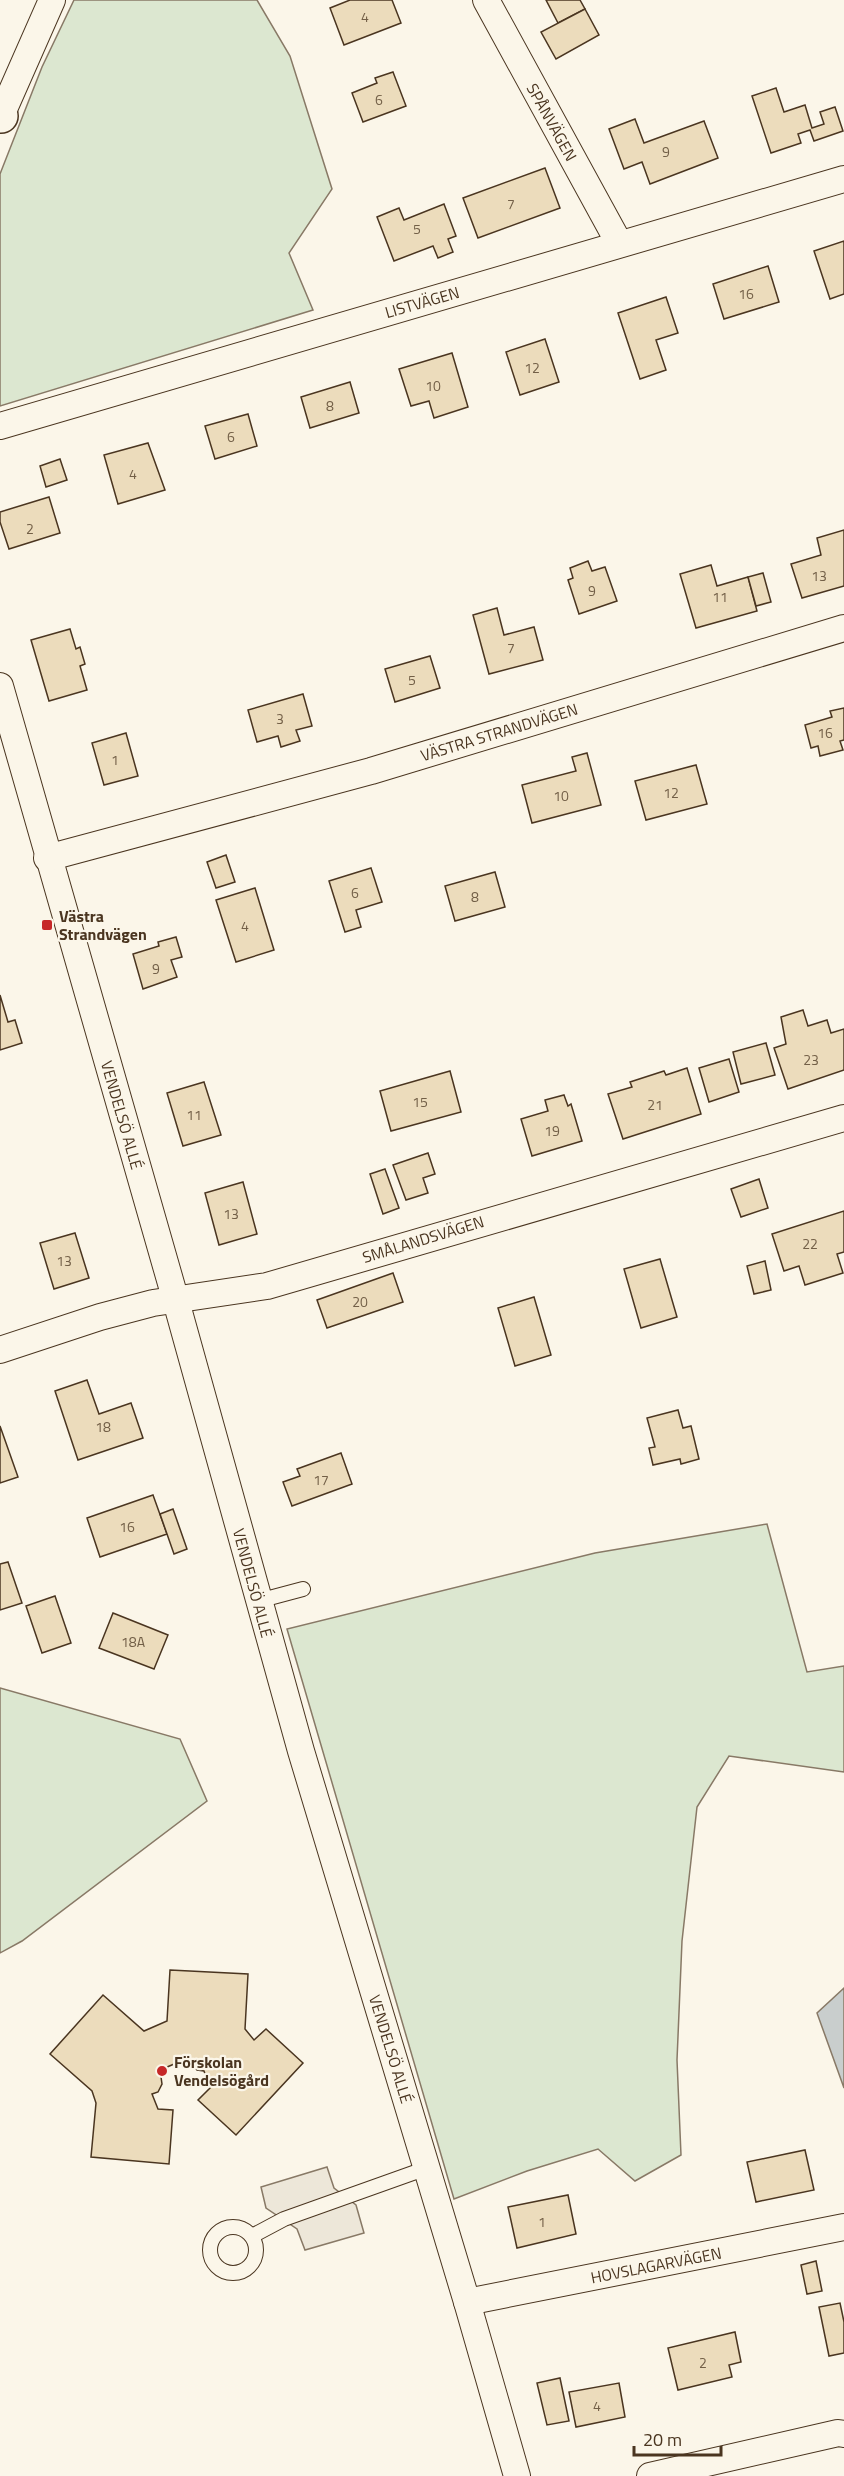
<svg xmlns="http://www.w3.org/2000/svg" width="844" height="2476" viewBox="0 0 844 2476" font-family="'Titillium Web',sans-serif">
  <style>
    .green { fill: #dce7d0; stroke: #887966; stroke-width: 1.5 }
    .parking { fill: #ede7d9; stroke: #887966; stroke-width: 1.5 }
    .water { fill: #c9cecd; stroke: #887966; stroke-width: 1.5 }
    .building { fill: #ecdcbc; stroke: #4a3520; stroke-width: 1.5 }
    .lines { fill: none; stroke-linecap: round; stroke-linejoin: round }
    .service-casing { stroke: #4a3520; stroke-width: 16 }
    .minor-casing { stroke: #4a3520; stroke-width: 28 }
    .secondary-casing { stroke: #4a3520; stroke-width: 36 }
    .service { stroke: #fbf6e9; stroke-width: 14 }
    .minor { stroke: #fbf6e9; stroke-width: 26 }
    .secondary { stroke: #fbf6e9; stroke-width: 33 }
    .poi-dot { fill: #c62828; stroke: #fbf6e9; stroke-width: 2 }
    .labels { text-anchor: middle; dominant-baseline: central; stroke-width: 4.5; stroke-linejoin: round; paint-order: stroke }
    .number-label { font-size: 14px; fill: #725f47 }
    .street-label { font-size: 16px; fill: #4a3520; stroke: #fbf6e9 }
    .poi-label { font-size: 16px; font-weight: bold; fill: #4a3520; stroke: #fbf6e9; text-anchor: start }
  </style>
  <rect width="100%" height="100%" fill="#fbf6e9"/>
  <g class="green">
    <polygon points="74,0 257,0 290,56 332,189 289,253 313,310 0,406 0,174 42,67"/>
    <polygon points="767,1524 807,1672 844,1666 844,1772 729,1756 697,1807 682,1941 677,2060 681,2155 635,2181 598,2149 527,2171 454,2199 287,1629 595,1553"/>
    <polygon points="0,1688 180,1739 207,1801 22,1941 0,1953"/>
  </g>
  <polygon class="parking" points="327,2167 334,2188 356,2205 364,2233 305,2250 297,2229 266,2208 261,2187"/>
  <polygon class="water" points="844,1988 844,2088 817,2013"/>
  <g class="building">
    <polygon points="350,0 392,0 401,23 344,45 330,8"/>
    <polygon points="546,0 580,0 585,9 558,23"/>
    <polygon points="585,9 599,35 556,59 541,32"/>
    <polygon points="393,72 406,106 363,122 352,93 377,83 375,78"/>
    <polygon points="776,88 784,112 805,105 812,128 824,124 820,112 835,107 843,131 814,141 810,130 798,134 801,143 771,153 752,96"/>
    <polygon points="635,119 644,143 704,121 718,158 650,184 642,162 624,169 609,129"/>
    <polygon points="545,168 560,208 478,238 463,198"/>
    <polygon points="444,204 456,236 448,239 453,252 438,258 433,246 394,261 377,217 399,208 404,220"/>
    <polygon points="844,241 844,294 830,299 814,251"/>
    <polygon points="768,266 779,302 724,319 713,284"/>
    <polygon points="666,297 678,333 656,340 666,370 640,379 618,313"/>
    <polygon points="545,339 559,382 520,395 506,352"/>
    <polygon points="452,353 468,407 434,418 429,401 411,406 399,369"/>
    <polygon points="350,382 359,413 310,428 301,397"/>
    <polygon points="248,414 257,446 215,459 205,426"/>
    <polygon points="148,443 165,490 118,504 104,455"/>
    <polygon points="60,459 67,480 46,487 40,466"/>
    <polygon points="49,497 60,533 9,549 0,522 0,512"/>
    <polygon points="844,530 844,586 802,598 791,564 821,555 817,538"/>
    <polygon points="588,561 592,571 605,567 617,601 579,614 568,580 573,578 570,568"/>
    <polygon points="711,565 717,586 748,577 757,611 696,628 680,574"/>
    <polygon points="763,573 771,602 756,606 748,577"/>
    <polygon points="497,608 504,635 534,627 543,660 489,674 473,615"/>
    <polygon points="70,629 76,649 80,647 85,664 80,666 87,690 49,701 31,640"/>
    <polygon points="430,656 440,688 395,702 385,669"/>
    <polygon points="303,694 312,726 296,730 300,741 281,747 278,736 257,742 248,710"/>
    <polygon points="844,708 844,740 840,741 843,750 820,756 818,746 811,748 805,725 832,717 830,711"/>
    <polygon points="126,733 138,776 104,785 92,743"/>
    <polygon points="587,753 601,805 532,823 522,785 576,771 572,757"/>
    <polygon points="696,765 707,804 646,820 635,781"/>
    <polygon points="226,855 235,882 216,888 207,862"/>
    <polygon points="371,868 382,902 356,910 361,927 345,932 329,881"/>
    <polygon points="495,872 505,907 455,921 445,886"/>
    <polygon points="255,888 274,950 236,962 216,900"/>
    <polygon points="176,937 182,957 171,960 177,977 143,989 133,954 159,946 158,942"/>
    <polygon points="0,995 8,1022 15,1020 22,1043 0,1050"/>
    <polygon points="803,1010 808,1026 827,1020 831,1033 844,1029 844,1070 788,1089 774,1048 786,1044 781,1017"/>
    <polygon points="766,1043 775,1075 741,1084 733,1052"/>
    <polygon points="729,1059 739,1092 709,1102 699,1068"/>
    <polygon points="687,1068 701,1114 623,1139 608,1094 632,1087 630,1082 664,1071 666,1075"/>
    <polygon points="450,1071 461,1112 391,1131 380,1091"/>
    <polygon points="204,1082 221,1135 183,1146 167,1093"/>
    <polygon points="564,1095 568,1106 571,1104 582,1141 532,1156 521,1119 548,1111 545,1100"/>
    <polygon points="428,1153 435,1174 423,1178 428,1193 406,1200 393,1165"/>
    <polygon points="385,1169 399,1208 383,1214 370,1174"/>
    <polygon points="759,1179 768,1208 741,1217 731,1189"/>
    <polygon points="243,1182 257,1234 219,1245 205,1193"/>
    <polygon points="844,1211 844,1252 837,1254 843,1273 805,1285 799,1266 784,1271 772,1234"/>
    <polygon points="75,1233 89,1278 54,1289 40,1243"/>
    <polygon points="660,1259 677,1317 641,1328 624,1269"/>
    <polygon points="765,1261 771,1290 754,1294 747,1266"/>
    <polygon points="393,1273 403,1302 327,1328 317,1300"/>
    <polygon points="534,1297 551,1355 515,1366 498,1308"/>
    <polygon points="87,1380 99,1414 131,1403 143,1438 78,1460 55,1391"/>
    <polygon points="678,1410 683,1428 691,1426 699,1459 681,1464 680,1459 653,1465 649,1448 655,1447 647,1418"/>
    <polygon points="0,1426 18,1477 0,1483"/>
    <polygon points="341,1453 352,1484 292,1506 283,1482 300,1476 297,1469"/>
    <polygon points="153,1495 167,1534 100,1557 87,1518"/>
    <polygon points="173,1509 187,1549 174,1554 160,1514"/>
    <polygon points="8,1562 22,1603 0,1610 0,1564"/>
    <polygon points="55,1596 71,1643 42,1653 26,1606"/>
    <polygon points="113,1613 168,1635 154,1669 99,1648"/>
    <polygon points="170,1970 248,1974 245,2029 254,2040 266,2029 303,2063 236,2135 198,2100 210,2088 204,2071 197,2070 186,2059 160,2070 162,2084 158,2092 152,2094 158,2109 173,2110 169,2164 91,2157 96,2103 92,2091 50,2054 103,1995 144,2031 167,2021"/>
    <polygon points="805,2150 814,2190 756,2202 747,2162"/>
    <polygon points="568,2195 576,2234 517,2248 508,2207"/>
    <polygon points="816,2261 822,2291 807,2294 801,2265"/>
    <polygon points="840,2303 844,2322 844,2353 829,2356 819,2307"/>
    <polygon points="735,2332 741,2362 729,2365 732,2377 678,2390 668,2348"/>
    <polygon points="560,2378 569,2421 547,2425 537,2383"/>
    <polygon points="619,2383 625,2417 576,2427 569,2392"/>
  </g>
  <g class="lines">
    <defs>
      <g id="service">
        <polyline points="258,1601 303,1589"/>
        <circle cx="233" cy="2250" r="23"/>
        <polyline points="252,2236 284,2219 427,2168"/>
      </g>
      <g id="minor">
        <polyline points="486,0 619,243"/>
        <polyline points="0,118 52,0"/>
        <polyline points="0,426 844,179"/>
        <polyline points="0,686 176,1301 301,1751 467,2302 517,2476"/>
        <polyline points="47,858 371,771 844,628"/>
        <polyline points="0,1350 100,1317 153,1303 267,1286 844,1118"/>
        <polyline points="467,2302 844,2227"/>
        <polyline points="650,2476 838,2433 844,2434"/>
      </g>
      <polyline id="secondary" points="0,115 1,116"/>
    </defs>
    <use href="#service" class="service-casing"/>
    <use href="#minor" class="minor-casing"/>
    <use href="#secondary" class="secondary-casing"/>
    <use href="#service" class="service"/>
    <use href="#minor" class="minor"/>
    <use href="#secondary" class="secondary"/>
  </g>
  <g class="poi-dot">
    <rect x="41" y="919" width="12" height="12" rx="3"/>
    <circle cx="162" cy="2071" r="6"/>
  </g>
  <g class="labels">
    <g class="number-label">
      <text x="365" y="16">4</text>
      <text x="379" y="99">6</text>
      <text x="666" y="151">9</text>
      <text x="511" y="203">7</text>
      <text x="417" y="228">5</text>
      <text x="746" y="293">16</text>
      <text x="532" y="367">12</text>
      <text x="433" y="385">10</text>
      <text x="330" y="405">8</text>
      <text x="231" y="436">6</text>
      <text x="133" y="473">4</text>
      <text x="30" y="528">2</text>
      <text x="819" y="575">13</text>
      <text x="592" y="590">9</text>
      <text x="720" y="596">11</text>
      <text x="511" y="647">7</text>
      <text x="412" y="679">5</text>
      <text x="280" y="718">3</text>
      <text x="825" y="732">16</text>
      <text x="115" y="759">1</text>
      <text x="671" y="792">12</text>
      <text x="561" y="795">10</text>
      <text x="355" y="892">6</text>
      <text x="475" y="896">8</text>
      <text x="245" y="925">4</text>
      <text x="156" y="968">9</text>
      <text x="811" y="1059">23</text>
      <text x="420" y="1101">15</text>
      <text x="655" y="1104">21</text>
      <text x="194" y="1114">11</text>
      <text x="552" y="1130">19</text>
      <text x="231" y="1213">13</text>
      <text x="810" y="1243">22</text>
      <text x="64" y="1260">13</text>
      <text x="360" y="1301">20</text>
      <text x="103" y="1426">18</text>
      <text x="321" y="1479">17</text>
      <text x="127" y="1526">16</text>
      <text x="133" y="1641">18A</text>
      <text x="542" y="2221">1</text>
      <text x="703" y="2362">2</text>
      <text x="597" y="2405">4</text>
    </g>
    <g class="street-label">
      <text transform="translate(552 122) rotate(61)">SPÅNVÄGEN</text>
      <text transform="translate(422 302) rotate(-16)">LISTVÄGEN</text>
      <text transform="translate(499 732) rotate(-17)">VÄSTRA STRANDVÄGEN</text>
      <text transform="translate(122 1115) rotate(74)">VENDELSÖ ALLÉ</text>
      <text transform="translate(423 1239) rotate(-17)">SMÅLANDSVÄGEN</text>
      <text transform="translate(253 1583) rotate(75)">VENDELSÖ ALLÉ</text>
      <text transform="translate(391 2049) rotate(73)">VENDELSÖ ALLÉ</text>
      <text transform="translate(656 2265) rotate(-11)">HOVSLAGARVÄGEN</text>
    </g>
    <g class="poi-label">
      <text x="59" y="916">Västra<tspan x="59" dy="18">Strandvägen</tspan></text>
      <text x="174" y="2062">Förskolan<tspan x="174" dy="18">Vendelsögård</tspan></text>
    </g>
  </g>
  <path d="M634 2446v9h87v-9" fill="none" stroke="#4a3520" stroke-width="3"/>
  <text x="643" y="2446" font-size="18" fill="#4a3520" stroke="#fbf6e9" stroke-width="4.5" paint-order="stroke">20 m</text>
</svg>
